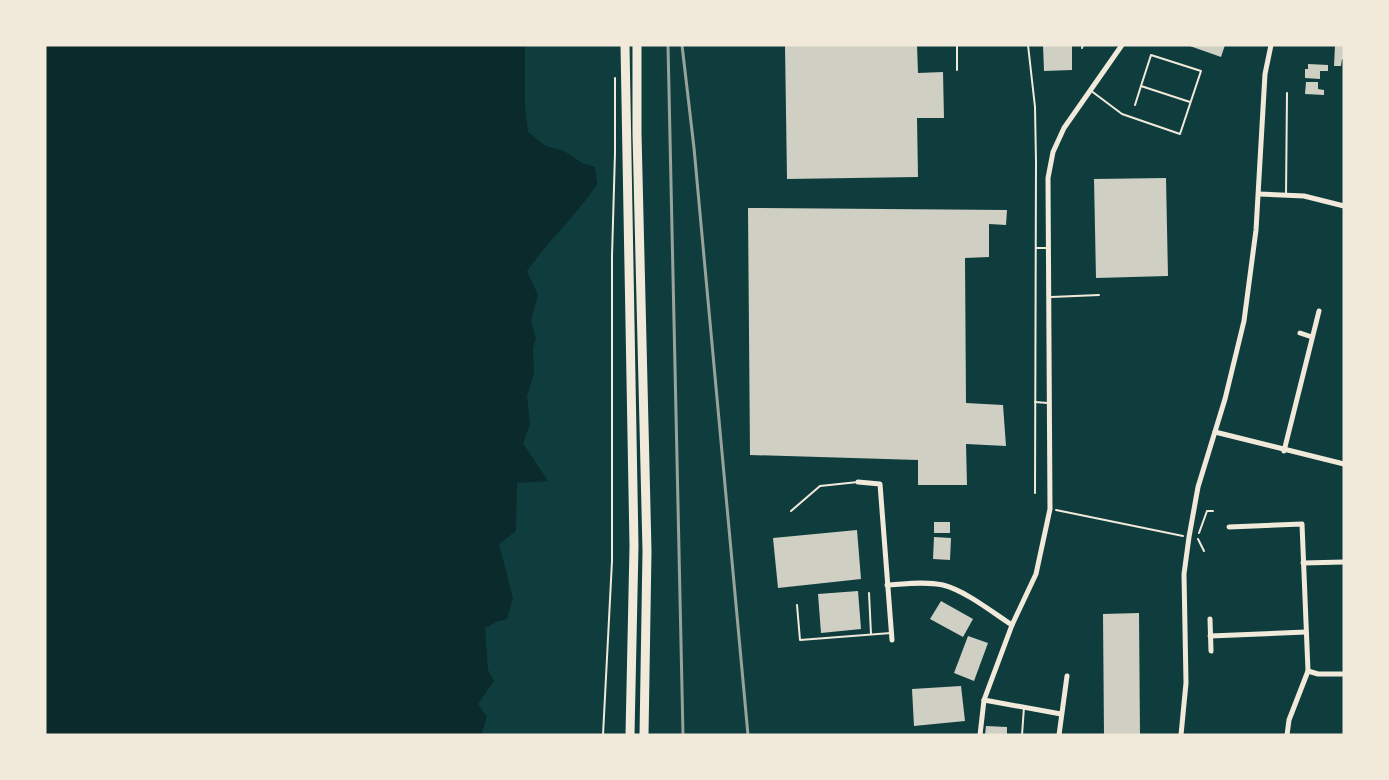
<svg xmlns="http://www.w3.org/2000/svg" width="1389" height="780" viewBox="0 0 1389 780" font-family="'Alegreya Sans',sans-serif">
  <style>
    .water { fill: #0a2a2b }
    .building { fill: #cfcfc3 }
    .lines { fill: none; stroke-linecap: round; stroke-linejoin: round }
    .path { stroke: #f1e9da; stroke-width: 2 }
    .service { stroke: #f1e9da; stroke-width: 2 }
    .minor { stroke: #f1e9da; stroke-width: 5 }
    .trunk { stroke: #f1e9da; stroke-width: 9 }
    .rail { stroke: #97a49c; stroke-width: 3 }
  </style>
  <rect width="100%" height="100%" fill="#0f3d3e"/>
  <path class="water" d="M45,45H525V106L528,132L546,146L564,151L582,163L595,167L597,184C577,215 548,241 527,271L538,295L531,321L536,339L533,348L534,373L527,396L530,424L523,443L548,481L517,483L516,531L499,544L513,598L507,619L496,622L485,628L488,670L494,681L478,704L487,717L481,735H45Z"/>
  <g class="building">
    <polygon points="785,45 917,45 918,73 943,72 944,118 917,118 918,177 787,179"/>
    <polygon points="1043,45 1072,45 1072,70 1044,71"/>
    <polygon points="1187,45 1225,45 1221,57"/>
    <polygon points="1335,45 1344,46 1344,60 1342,59 1341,66 1334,66"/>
    <polygon points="1308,64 1328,65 1328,71 1320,71 1320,79 1305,78 1305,69 1308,69"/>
    <polygon points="1306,82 1318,82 1318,89 1324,90 1324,95 1305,94"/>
    <polygon points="1166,178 1168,276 1096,278 1094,179"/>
    <polygon points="748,208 1007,210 1006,225 989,224 989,257 965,258 966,403 1003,405 1006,446 966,444 967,485 918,485 918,460 750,455"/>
    <rect x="934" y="522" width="16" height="11"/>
    <polygon points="857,530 861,579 778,588 773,538"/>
    <polygon points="934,537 951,538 950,560 933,559"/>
    <polygon points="858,591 861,629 821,633 818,594"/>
    <polygon points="941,601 973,619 963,637 930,619"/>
    <polygon points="1139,613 1140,735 1104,735 1103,614"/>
    <polygon points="968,636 988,643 974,681 954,673"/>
    <polygon points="961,686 965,721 914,726 912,689"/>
    <polygon points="986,726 1007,727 1007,735 985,735"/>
  </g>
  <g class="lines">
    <g class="path">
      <polyline points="1056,510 1183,536"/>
      <polyline points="1199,533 1207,511 1213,511"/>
      <polyline points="1198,539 1204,551"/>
      <polyline points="603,735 612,561 612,256 615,153 615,78"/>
    </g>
    <g class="service">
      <polyline points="1028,45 1035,107 1036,162 1035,493"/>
      <polyline points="1082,48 1083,45"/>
      <polyline points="957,70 957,45"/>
      <polyline points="1090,90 1122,114 1180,134 1201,71 1151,55 1141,86 1190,102"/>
      <polyline points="1135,105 1141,86"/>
      <polyline points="1286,195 1287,93"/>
      <polyline points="1036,248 1048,248"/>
      <polyline points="1051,297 1099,295"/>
      <polyline points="1035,402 1048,403"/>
      <polyline points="791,511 820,486 858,482"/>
      <polyline points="869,593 871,634"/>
      <polyline points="797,605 800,640 891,633"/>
      <polyline points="1022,735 1024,707"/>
    </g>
    <g class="minor">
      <polyline points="1259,194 1304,196 1344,206"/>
      <polyline points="1300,333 1312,337"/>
      <polyline points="1215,432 1344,464"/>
      <polyline points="1284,451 1319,311"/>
      <polyline points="858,482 880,484 892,640"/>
      <polyline points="1229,527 1302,524 1308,671 1289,720 1287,735"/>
      <polyline points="1303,563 1344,562"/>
      <path d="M887,585C905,584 925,581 943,585C966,591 992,612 1012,625"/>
      <polyline points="1210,619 1211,651"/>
      <polyline points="1210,636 1306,632"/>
      <polyline points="1308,671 1318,674 1344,674"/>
      <polyline points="984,700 1061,714"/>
      <polyline points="980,735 984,700 1012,625 1036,574 1050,509 1048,178 1053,152 1064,128 1122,45"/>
      <polyline points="1059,735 1067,676"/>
      <polyline points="1181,735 1186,683 1184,574 1189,537 1198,487 1225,399 1244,321 1256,230 1265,74 1271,45"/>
    </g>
    <g class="trunk">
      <polyline points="625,45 634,546 630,735"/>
      <polyline points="637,45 637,133 647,551 644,735"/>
    </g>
    <g class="rail">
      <polyline points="668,45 683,735"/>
      <polyline points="682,45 694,148 748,735"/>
    </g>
  </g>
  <rect width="1389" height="780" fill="none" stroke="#f1e9da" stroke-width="93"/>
</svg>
